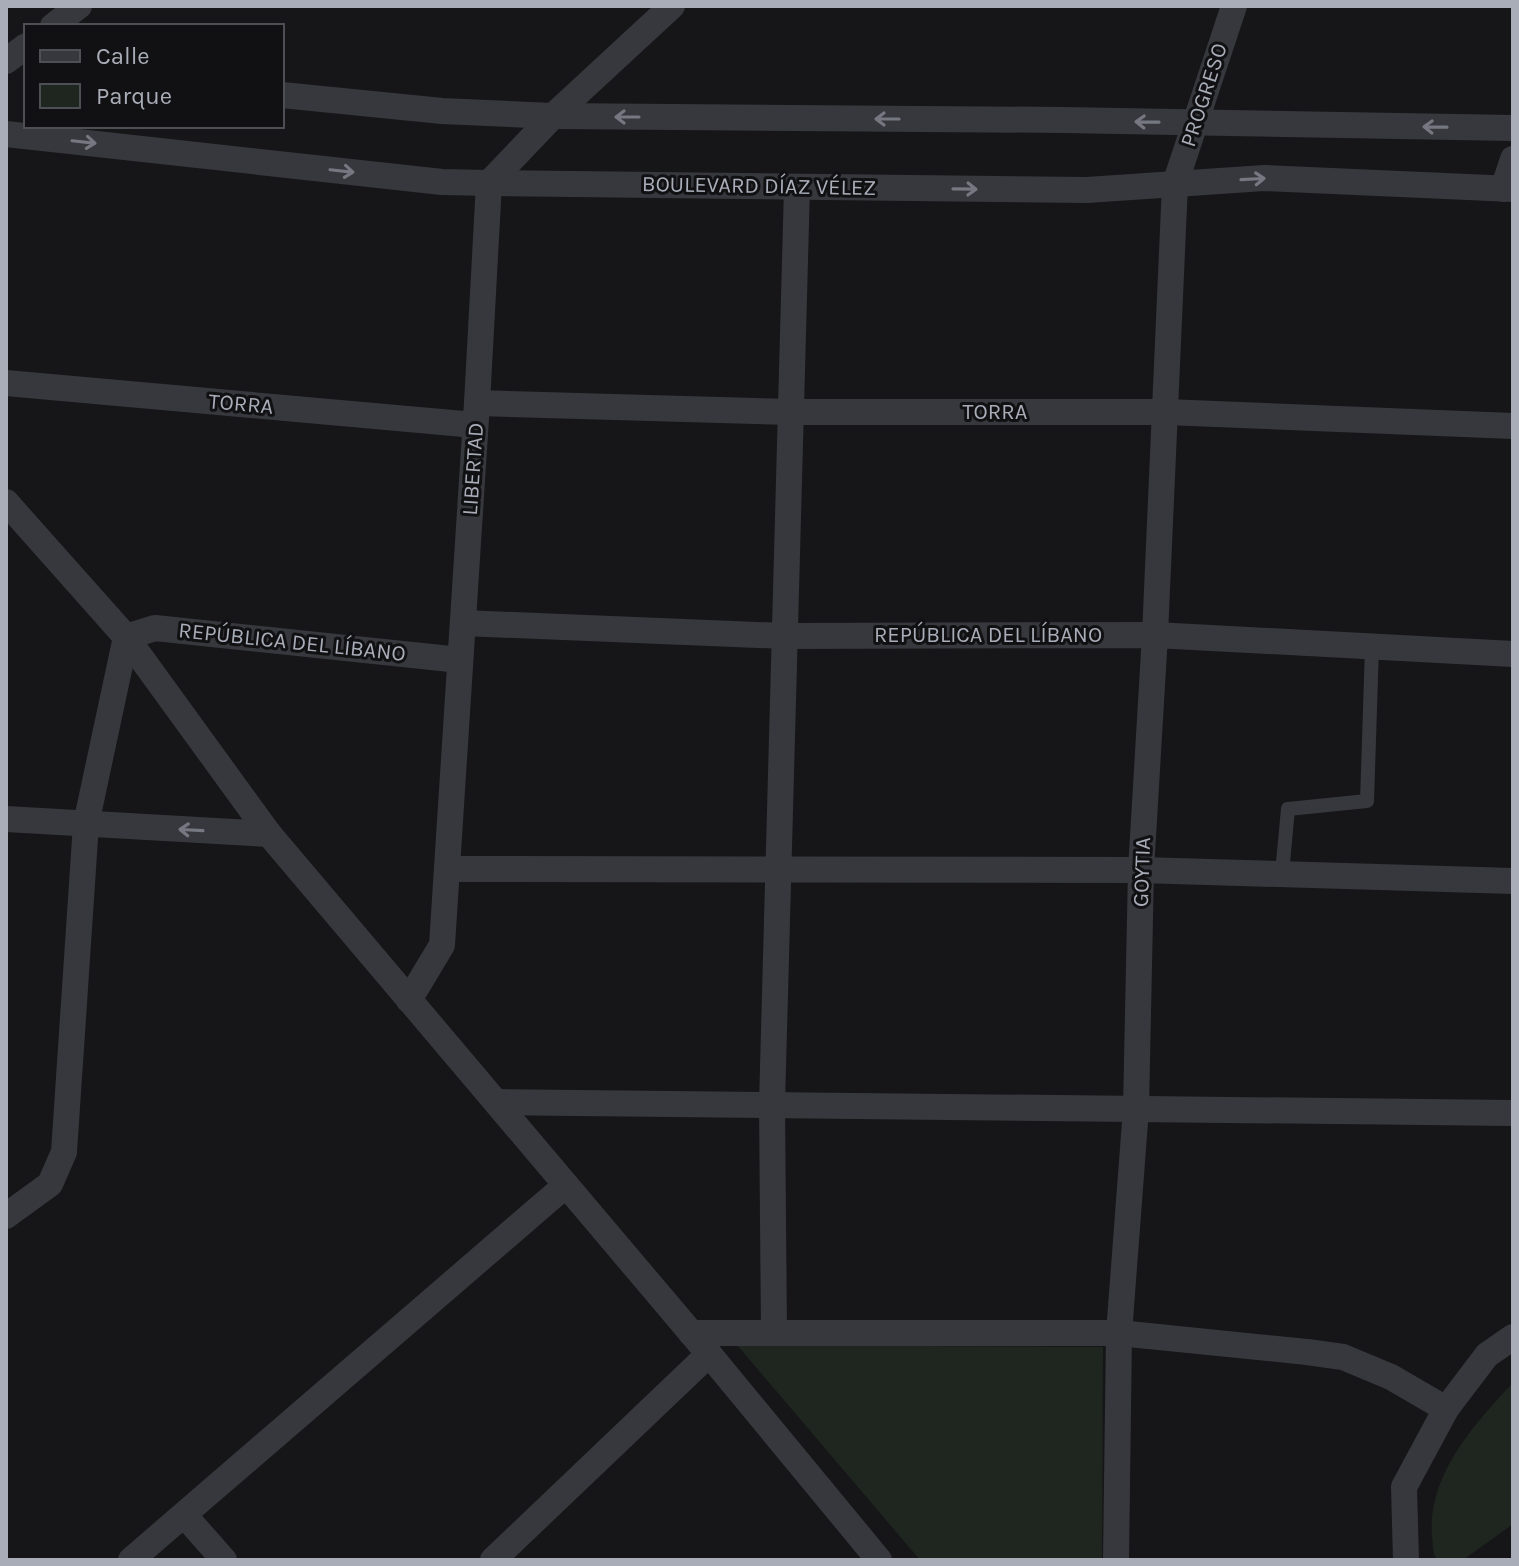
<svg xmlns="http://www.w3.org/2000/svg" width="1519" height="1566" viewBox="0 0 1519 1566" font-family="Karla,sans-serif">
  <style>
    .green { fill: #1e261f }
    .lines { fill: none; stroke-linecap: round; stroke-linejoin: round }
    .service { stroke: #37383d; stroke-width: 14 }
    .minor { stroke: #37383d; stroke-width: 26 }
    .oneway { stroke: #757881 }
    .labels { text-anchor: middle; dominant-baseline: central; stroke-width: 6; stroke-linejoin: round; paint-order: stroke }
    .street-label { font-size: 22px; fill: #a8adb8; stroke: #111113 }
  </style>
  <rect width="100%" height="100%" fill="#161618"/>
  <g class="green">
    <polygon points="737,1345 1103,1347 1102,1560 920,1560"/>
    <path d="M1513,1383V1524L1463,1560H1437C1432,1553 1433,1545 1432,1536C1427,1476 1474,1424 1513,1383Z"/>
  </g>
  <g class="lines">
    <polyline class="service" points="1282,873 1288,809 1367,801 1372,648"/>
    <g class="minor">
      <polyline points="53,26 79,6"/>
      <polyline points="6,61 26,46"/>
      <polyline points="282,95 442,111 553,116 1064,120 1513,128"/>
      <polyline points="6,134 442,182 489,183 1087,190 1264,178 1513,189"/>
      <polyline points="1503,189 1513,159"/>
      <polyline points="6,383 475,425"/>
      <polyline points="477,403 791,412 1166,412 1513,426"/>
      <polyline points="6,502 126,637 269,834 709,1354 879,1560"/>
      <polyline points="463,623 784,636 1155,635 1513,654"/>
      <polyline points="126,637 155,628 460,660"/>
      <polyline points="6,819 269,834"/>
      <polyline points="447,869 1141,870 1513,881"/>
      <polyline points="409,1000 442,945 477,403 489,183 553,116 672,6"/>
      <polyline points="496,1102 1513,1113"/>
      <polyline points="6,1216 50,1184 64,1152 86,824 126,637"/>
      <polyline points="691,1333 1119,1333 1307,1352 1343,1357 1391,1377 1446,1409"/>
      <polyline points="774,1333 772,1104 797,187"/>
      <polyline points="185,1516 224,1560"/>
      <polyline points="131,1560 566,1185"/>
      <polyline points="493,1560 709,1354"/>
      <polyline points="1116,1560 1119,1333 1136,1109 1141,870 1155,635 1175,184 1234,6"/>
      <polyline points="1406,1560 1404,1487 1446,1409 1487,1355 1513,1337"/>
    </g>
  </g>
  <defs><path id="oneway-shaft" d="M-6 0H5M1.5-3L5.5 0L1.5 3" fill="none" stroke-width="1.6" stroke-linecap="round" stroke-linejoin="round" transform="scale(2)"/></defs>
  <g class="oneway">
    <use href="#oneway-shaft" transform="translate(627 117) rotate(-180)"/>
    <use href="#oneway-shaft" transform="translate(887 119) rotate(-180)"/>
    <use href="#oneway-shaft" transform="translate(1147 122) rotate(-179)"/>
    <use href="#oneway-shaft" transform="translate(1435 127) rotate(-179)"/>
    <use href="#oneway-shaft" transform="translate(84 142) rotate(6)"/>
    <use href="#oneway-shaft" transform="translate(342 171) rotate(6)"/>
    <use href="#oneway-shaft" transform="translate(1253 179) rotate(-3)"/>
    <use href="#oneway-shaft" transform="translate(965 189) rotate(1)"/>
    <use href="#oneway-shaft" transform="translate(191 830) rotate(-177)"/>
  </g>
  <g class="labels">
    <g class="street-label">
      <text transform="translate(1204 95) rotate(-72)">PROGRESO</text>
      <text transform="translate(759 186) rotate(1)">BOULEVARD DÍAZ VÉLEZ</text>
      <text transform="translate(241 404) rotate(5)">TORRA</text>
      <text x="995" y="412">TORRA</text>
      <text transform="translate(473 469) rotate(-86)">LIBERTAD</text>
      <text x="988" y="635">REPÚBLICA DEL LÍBANO</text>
      <text transform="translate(292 642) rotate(6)">REPÚBLICA DEL LÍBANO</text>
      <text transform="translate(1142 872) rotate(-88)">GOYTIA</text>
    </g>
  </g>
  <rect width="1519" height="1566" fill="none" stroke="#a8adb8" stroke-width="16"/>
  <rect x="24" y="24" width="260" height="104" fill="#111113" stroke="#4d4f55" stroke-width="2"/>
  <rect x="40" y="50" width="40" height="12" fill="#37383d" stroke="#4d4f55" stroke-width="2"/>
  <text x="96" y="64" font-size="24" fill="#a8adb8">Calle</text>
  <rect x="40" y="84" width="40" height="24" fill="#1e261f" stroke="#4d4f55" stroke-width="2"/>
  <text x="96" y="104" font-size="24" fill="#a8adb8">Parque</text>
</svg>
